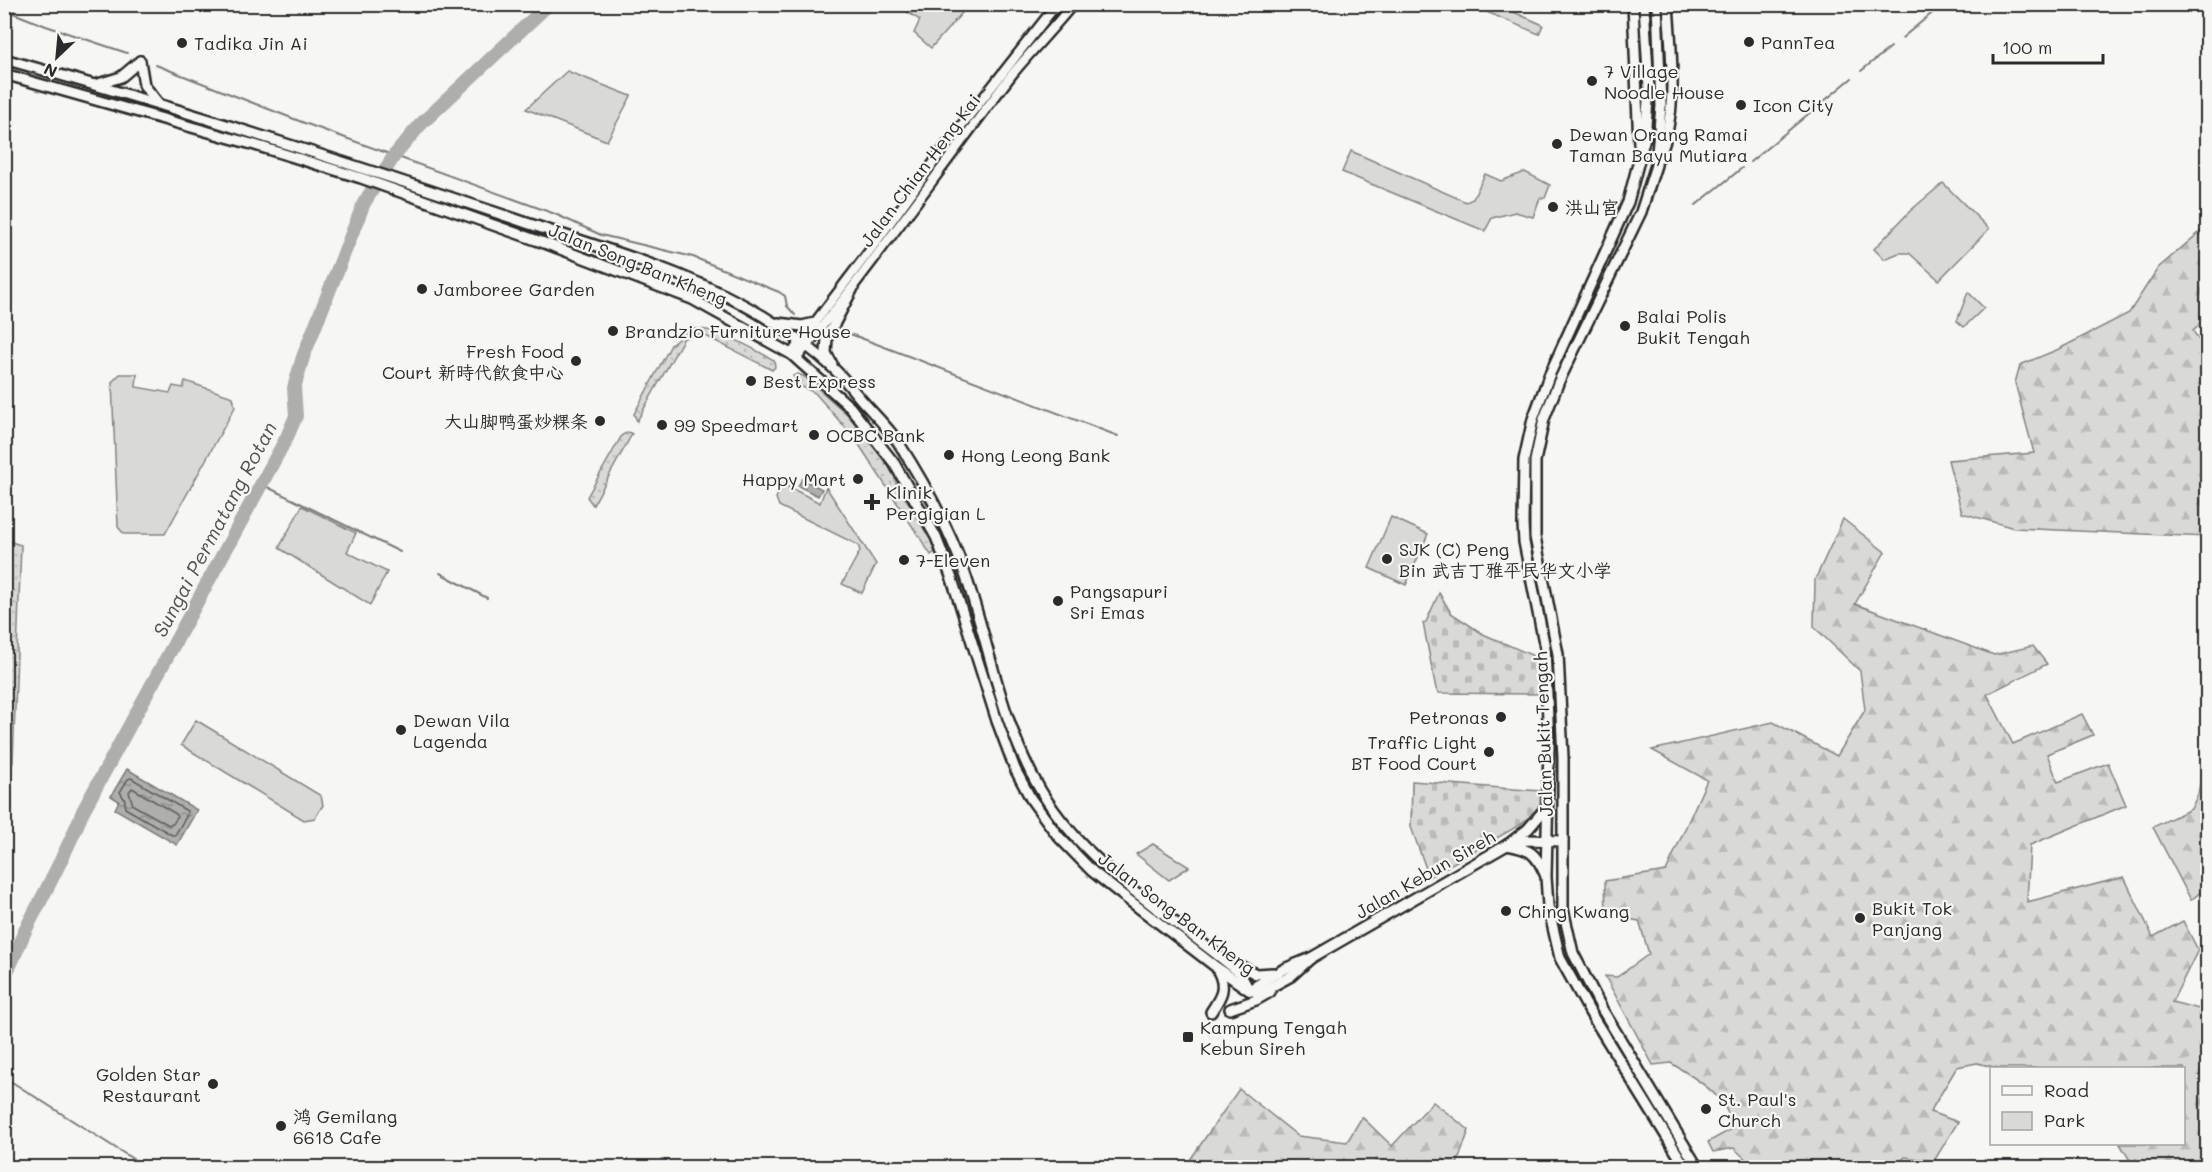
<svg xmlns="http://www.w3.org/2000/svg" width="2212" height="1172" viewBox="0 0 2212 1172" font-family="Mali,'LXGW WenKai TC',sans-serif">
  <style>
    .grass { fill: url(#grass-dots); stroke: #828280; stroke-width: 1.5 }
    .forest { fill: url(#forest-firs); stroke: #828280; stroke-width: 1.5 }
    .cemetery { fill: url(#cemetery-stones); stroke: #828280; stroke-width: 1.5 }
    .park { fill: #d9d9d5; stroke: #828280; stroke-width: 1.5 }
    .water { fill: url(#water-ripples); stroke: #7a7a78; stroke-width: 1.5 }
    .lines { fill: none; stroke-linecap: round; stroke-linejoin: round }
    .shore { stroke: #5f5f5e; stroke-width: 1.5 }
    .stream { stroke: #7a7a78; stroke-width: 2 }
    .river { stroke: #aeaeab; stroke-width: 14 }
    .secondary-casing { stroke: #2b2b2b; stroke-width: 13 }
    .primary-casing { stroke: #2b2b2b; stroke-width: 14 }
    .trunk-casing { stroke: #2b2b2b; stroke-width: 14 }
    .secondary { stroke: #f6f6f2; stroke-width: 8 }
    .primary { stroke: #f6f6f2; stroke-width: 9 }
    .trunk { stroke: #f6f6f2; stroke-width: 9 }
    .poi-dot { fill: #2b2b2b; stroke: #f6f6f2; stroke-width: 2 }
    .labels { text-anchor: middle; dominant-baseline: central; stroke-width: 4.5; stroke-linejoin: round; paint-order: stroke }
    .poi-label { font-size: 18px; fill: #2b2b2b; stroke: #f6f6f2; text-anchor: start }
    .street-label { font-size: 18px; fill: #2b2b2b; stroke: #f6f6f2 }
    .water-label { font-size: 20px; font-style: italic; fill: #525251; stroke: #f6f6f2 }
  </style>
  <defs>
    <pattern id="grass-dots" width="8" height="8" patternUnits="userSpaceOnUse" patternTransform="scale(1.5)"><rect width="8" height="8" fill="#d9d9d5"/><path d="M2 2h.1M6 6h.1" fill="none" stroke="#babab7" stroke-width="1.8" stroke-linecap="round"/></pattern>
    <pattern id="forest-firs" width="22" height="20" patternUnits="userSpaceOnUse" patternTransform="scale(1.5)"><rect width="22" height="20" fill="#d9d9d5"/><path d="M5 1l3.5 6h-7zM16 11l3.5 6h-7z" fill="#babab7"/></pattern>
    <pattern id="cemetery-stones" width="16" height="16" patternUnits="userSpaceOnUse" patternTransform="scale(1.5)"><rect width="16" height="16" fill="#d9d9d5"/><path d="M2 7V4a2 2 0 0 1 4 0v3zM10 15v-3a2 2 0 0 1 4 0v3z" fill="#babab7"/></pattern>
    <pattern id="water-ripples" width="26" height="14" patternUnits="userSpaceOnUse" patternTransform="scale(1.5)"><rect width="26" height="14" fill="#aeaeab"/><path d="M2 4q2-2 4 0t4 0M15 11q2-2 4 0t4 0" fill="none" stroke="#8e8e8b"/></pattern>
  </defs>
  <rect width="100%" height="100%" fill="#f6f6f2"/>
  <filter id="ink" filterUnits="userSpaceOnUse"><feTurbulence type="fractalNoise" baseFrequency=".0167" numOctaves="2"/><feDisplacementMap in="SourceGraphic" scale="12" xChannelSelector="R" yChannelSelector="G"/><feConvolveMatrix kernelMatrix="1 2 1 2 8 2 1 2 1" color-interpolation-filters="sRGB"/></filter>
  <g filter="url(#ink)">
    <g class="grass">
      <path d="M690,329C719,327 749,347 774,360L775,367L772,370L702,334L684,338L637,421L634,414L671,345Z"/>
      <polygon points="798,374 805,377 847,414 874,445 894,474 897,488 929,529 935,552 931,555 856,440 815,393 798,385 793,376"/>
      <polygon points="629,432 632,434 593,505 587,497 622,435"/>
      <polygon points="5,540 21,545 13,762 5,783"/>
    </g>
    <g class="forest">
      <polygon points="2207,226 2207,319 2193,331 2207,352 2207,537 2014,528 1962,513 1948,460 2034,453 2015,383 2020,365 2059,349 2129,313 2158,268"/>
      <path d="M1843,519L1885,552L1855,604L1994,655L2033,646L2047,664L1987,694L2013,744L2082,714L2093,735L2047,754L2058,782L2108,763L2126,805L2030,845L2027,902L2124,877L2153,937L2183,921L2198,950L2172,1002L2207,1011V1167H2204L2199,1160L2178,1167H2134L2120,1144H2184V1068H1999L1977,1063L1957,1067L1930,1112L1958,1122L1934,1161L1905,1157L1895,1167L1755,1168L1734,1148L1713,1152L1708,1142L1732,1129C1729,1096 1696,1079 1671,1063L1653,1065L1605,976L1617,977L1649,954L1639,921L1606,915L1605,881L1666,871L1707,780L1652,750L1773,722L1837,756L1865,710L1860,671L1814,627L1815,580Z"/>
      <polygon points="2207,751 2207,887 2191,900 2153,827 2191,809 2198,794"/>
      <polygon points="1239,1089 1298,1136 1347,1142 1362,1117 1392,1146 1433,1102 1469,1130 1456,1167 1185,1167"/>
    </g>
    <g class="cemetery">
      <polygon points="1439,593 1451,613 1483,634 1536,657 1543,677 1543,694 1439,693 1436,689 1423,623 1426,622"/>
      <polygon points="1412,781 1541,791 1540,805 1523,823 1429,877 1411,827"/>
    </g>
    <g class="park">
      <polygon points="896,5 969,5 931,48 914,33 920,20"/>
      <polygon points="1470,5 1498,5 1543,25 1539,34"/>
      <polygon points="567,71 631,96 607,141 526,109"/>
      <polygon points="1351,151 1466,202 1473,199 1485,174 1501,181 1525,172 1550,185 1545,198 1540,198 1533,217 1515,212 1492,218 1485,231 1342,172"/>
      <polygon points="1943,183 1989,229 1939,280 1909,253 1899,253 1884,259 1874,249 1910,211"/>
      <polygon points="1968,292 1984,308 1964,327 1957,321"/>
      <polygon points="120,374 137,374 136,387 170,393 173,386 183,388 185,381 233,397 235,407 165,534 124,534 118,527 112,382"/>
      <polygon points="783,484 820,503 826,487 876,564 862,593 842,584 860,551 858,545 779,506 776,498"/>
      <polygon points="302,506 356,533 347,552 387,572 370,605 279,548"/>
      <polygon points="1391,517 1428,534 1406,585 1369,568"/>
      <polygon points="196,720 321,796 323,805 315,818 304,820 181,745"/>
      <polygon points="1153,844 1189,867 1169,880 1136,854"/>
    </g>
    <g class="water">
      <polygon points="802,479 822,489 818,496 798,486"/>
      <polygon points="5,545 9,546 6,655 4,655"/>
      <polygon points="127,769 197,810 177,845 115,809 119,801 111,796"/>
    </g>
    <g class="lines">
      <g class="shore">
        <polygon points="131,778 187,811 187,815 175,835 172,835 125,808 125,800 120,792 128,779"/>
        <polygon points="132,788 176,814 177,817 173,824 169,825 133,805 129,792"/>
      </g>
      <g class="stream">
        <polyline points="16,4 13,13 46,26 127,53"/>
        <polyline points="1902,38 1943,4"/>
        <polyline points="156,65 307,124 555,214 601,235 693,257 779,292 785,296 787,306 795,315"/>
        <polyline points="1861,71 1891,47"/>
        <polyline points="1750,162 1852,78"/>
        <polyline points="1696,205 1742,168"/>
        <polyline points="838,331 853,335 1118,436"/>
        <polyline points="261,484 400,552"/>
        <polyline points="440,573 487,598"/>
        <polyline points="4,1077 147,1168"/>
      </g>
      <path class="river" d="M4,976C14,961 18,945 26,929C46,890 67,852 83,811L287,437L296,416L294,388L303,357L364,203L394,156L420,125L549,4"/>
      <defs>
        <g id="secondary">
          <polyline points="791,354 874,245 950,140 1057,4"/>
          <path d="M797,358C871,267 939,170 1010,77C1030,52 1053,29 1073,4"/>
        </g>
        <g id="primary">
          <path d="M4,59C176,107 346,162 515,219C602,249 696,272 774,323C794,336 815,351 833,368C845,379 855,393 866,405C877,417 889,429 898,442C925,484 949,527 965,574C990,646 1001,724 1041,791C1088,869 1172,916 1240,973L1249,990"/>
          <polyline points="140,61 144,85 159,104"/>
          <polyline points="4,74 255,145 361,178 547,244 692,299 791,354 850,407 894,463 936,537 952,579 997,721 1015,769 1031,799 1058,836 1092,871 1117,891 1216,967 1249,990 1256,992 1267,989 1291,976 1311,958"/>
          <polyline points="95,85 121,77 140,61"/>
          <polyline points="778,323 802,326 815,323"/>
          <polyline points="832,364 826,353 827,338 853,288"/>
          <polyline points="1232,962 1256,974 1273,973"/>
          <polyline points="1249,990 1284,969 1311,958 1507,845 1527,840 1563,841"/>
          <polyline points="1230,1009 1256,1000 1270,992"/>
          <path d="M1211,1012C1221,997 1227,988 1218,971"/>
        </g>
        <g id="trunk">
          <polyline points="1633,4 1639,144"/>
          <polyline points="1644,4 1649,89 1645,137 1628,202 1549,376 1533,419 1524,460 1523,524 1524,542 1545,648 1549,744 1546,877 1548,906 1560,958 1591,1014 1686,1168"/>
          <polyline points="1657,4 1661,106 1656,165 1641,212 1559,381 1544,419 1535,461 1535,537 1558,654 1563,758 1563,909 1573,953 1602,1009 1698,1168"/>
          <path d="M1659,158C1679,110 1671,54 1668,4"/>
          <polyline points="1507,845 1528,829 1546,808"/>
          <path d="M1507,845C1530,849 1536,853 1545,874"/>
        </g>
      </defs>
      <use href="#secondary" class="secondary-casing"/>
      <use href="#primary" class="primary-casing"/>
      <use href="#trunk" class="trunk-casing"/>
      <use href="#secondary" class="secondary"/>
      <use href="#primary" class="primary"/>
      <use href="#trunk" class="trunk"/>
    </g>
  </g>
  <g class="poi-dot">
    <circle cx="1749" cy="42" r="6"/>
    <circle cx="182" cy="43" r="6"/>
    <circle cx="1592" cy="81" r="6"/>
    <circle cx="1741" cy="105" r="6"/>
    <circle cx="1557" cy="144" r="6"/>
    <circle cx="1553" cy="207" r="6"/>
    <circle cx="422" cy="289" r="6"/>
    <circle cx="1625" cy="326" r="6"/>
    <circle cx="613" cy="331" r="6"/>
    <circle cx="576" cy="361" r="6"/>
    <circle cx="751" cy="381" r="6"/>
    <circle cx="600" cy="421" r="6"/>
    <circle cx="662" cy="425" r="6"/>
    <circle cx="814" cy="435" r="6"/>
    <circle cx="949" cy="455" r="6"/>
    <circle cx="858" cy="479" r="6"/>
    <path d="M869 493h6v6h6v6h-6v6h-6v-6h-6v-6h6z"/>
    <circle cx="1387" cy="559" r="6"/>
    <circle cx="904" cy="560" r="6"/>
    <circle cx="1058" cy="601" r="6"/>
    <circle cx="1501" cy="717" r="6"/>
    <circle cx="401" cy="730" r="6"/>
    <circle cx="1489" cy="752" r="6"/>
    <circle cx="1506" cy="911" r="6"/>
    <circle cx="1860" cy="918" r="6"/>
    <rect x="1182" y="1031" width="12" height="12" rx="3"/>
    <circle cx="213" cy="1084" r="6"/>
    <circle cx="1706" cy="1109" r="6"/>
    <circle cx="281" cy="1126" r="6"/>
  </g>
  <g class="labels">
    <g class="poi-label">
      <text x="1761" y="42">PannTea</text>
      <text x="194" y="43">Tadika Jin Ai</text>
      <text x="1604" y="71">7 Village<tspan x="1604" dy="21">Noodle House</tspan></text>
      <text x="1753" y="105">Icon City</text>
      <text x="1569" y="134">Dewan Orang Ramai<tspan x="1569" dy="21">Taman Bayu Mutiara</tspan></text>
      <text x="1565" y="207">洪山宫</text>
      <text x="434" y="289">Jamboree Garden</text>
      <text x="1637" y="316">Balai Polis<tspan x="1637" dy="21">Bukit Tengah</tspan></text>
      <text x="625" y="331">Brandzio Furniture House</text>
      <text x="564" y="351" text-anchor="end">Fresh Food<tspan x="564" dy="21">Court 新時代飲食中心</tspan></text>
      <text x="763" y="381">Best Express</text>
      <text x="588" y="421" text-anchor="end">大山脚鸭蛋炒粿条</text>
      <text x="674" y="425">99 Speedmart</text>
      <text x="826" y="435">OCBC Bank</text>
      <text x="961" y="455">Hong Leong Bank</text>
      <text x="846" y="479" text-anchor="end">Happy Mart</text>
      <text x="886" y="492">Klinik<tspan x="886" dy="21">Pergigian L</tspan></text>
      <text x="1399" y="549">SJK (C) Peng<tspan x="1399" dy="21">Bin 武吉丁雅平民华文小学</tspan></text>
      <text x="916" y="560">7-Eleven</text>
      <text x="1070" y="591">Pangsapuri<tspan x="1070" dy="21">Sri Emas</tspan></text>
      <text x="1489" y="717" text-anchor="end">Petronas</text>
      <text x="413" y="720">Dewan Vila<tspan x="413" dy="21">Lagenda</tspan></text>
      <text x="1477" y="742" text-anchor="end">Traffic Light<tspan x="1477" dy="21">BT Food Court</tspan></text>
      <text x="1872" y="908">Bukit Tok<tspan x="1872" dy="21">Panjang</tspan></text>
      <text x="1518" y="911">Ching Kwang</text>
      <text x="1200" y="1027">Kampung Tengah<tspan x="1200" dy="21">Kebun Sireh</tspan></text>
      <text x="201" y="1074" text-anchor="end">Golden Star<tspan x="201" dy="21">Restaurant</tspan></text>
      <text x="1718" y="1099">St. Paul's<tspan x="1718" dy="21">Church</tspan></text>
      <text x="293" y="1116">鸿 Gemilang<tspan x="293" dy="21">6618 Cafe</tspan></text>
    </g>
    <g class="street-label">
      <text transform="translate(920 170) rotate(-53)">Jalan Chian Heng Kai</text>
      <text transform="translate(638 264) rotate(22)">Jalan Song Ban Kheng</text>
      <text transform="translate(1543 734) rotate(-92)">Jalan Bukit Tengah</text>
      <text transform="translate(1425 874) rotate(-30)">Jalan Kebun Sireh</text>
      <text transform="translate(1177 913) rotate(37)">Jalan Song Ban Kheng</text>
    </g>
    <g class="water-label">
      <text transform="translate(214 529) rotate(-62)">Sungai Permatang Rotan</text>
    </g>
  </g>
  <rect width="2212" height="1172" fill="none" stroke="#f6f6f2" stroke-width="24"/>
  <rect x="12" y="12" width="2188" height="1148" fill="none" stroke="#2b2b2b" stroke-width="2" filter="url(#ink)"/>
  <rect x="1990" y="1067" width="195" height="78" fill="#f6f6f2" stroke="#a5a5a2" stroke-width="1.5"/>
  <rect x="2002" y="1086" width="30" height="9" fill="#f6f6f2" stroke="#a5a5a2" stroke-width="1.5"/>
  <text x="2044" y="1097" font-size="18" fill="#2b2b2b">Road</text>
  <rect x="2002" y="1112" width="30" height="18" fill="#d9d9d5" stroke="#a5a5a2" stroke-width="1.5"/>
  <text x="2044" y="1127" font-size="18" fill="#2b2b2b">Park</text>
  <g transform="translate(57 57) rotate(206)" stroke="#f6f6f2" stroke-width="4.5" paint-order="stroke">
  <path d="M0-4.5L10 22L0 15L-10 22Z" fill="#2b2b2b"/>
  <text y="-9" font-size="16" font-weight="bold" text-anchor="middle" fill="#2b2b2b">N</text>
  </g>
  <path d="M1993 54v9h110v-9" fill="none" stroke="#2b2b2b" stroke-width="3"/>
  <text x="2002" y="54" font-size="18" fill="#2b2b2b" stroke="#f6f6f2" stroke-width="4.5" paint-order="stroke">100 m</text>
</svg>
